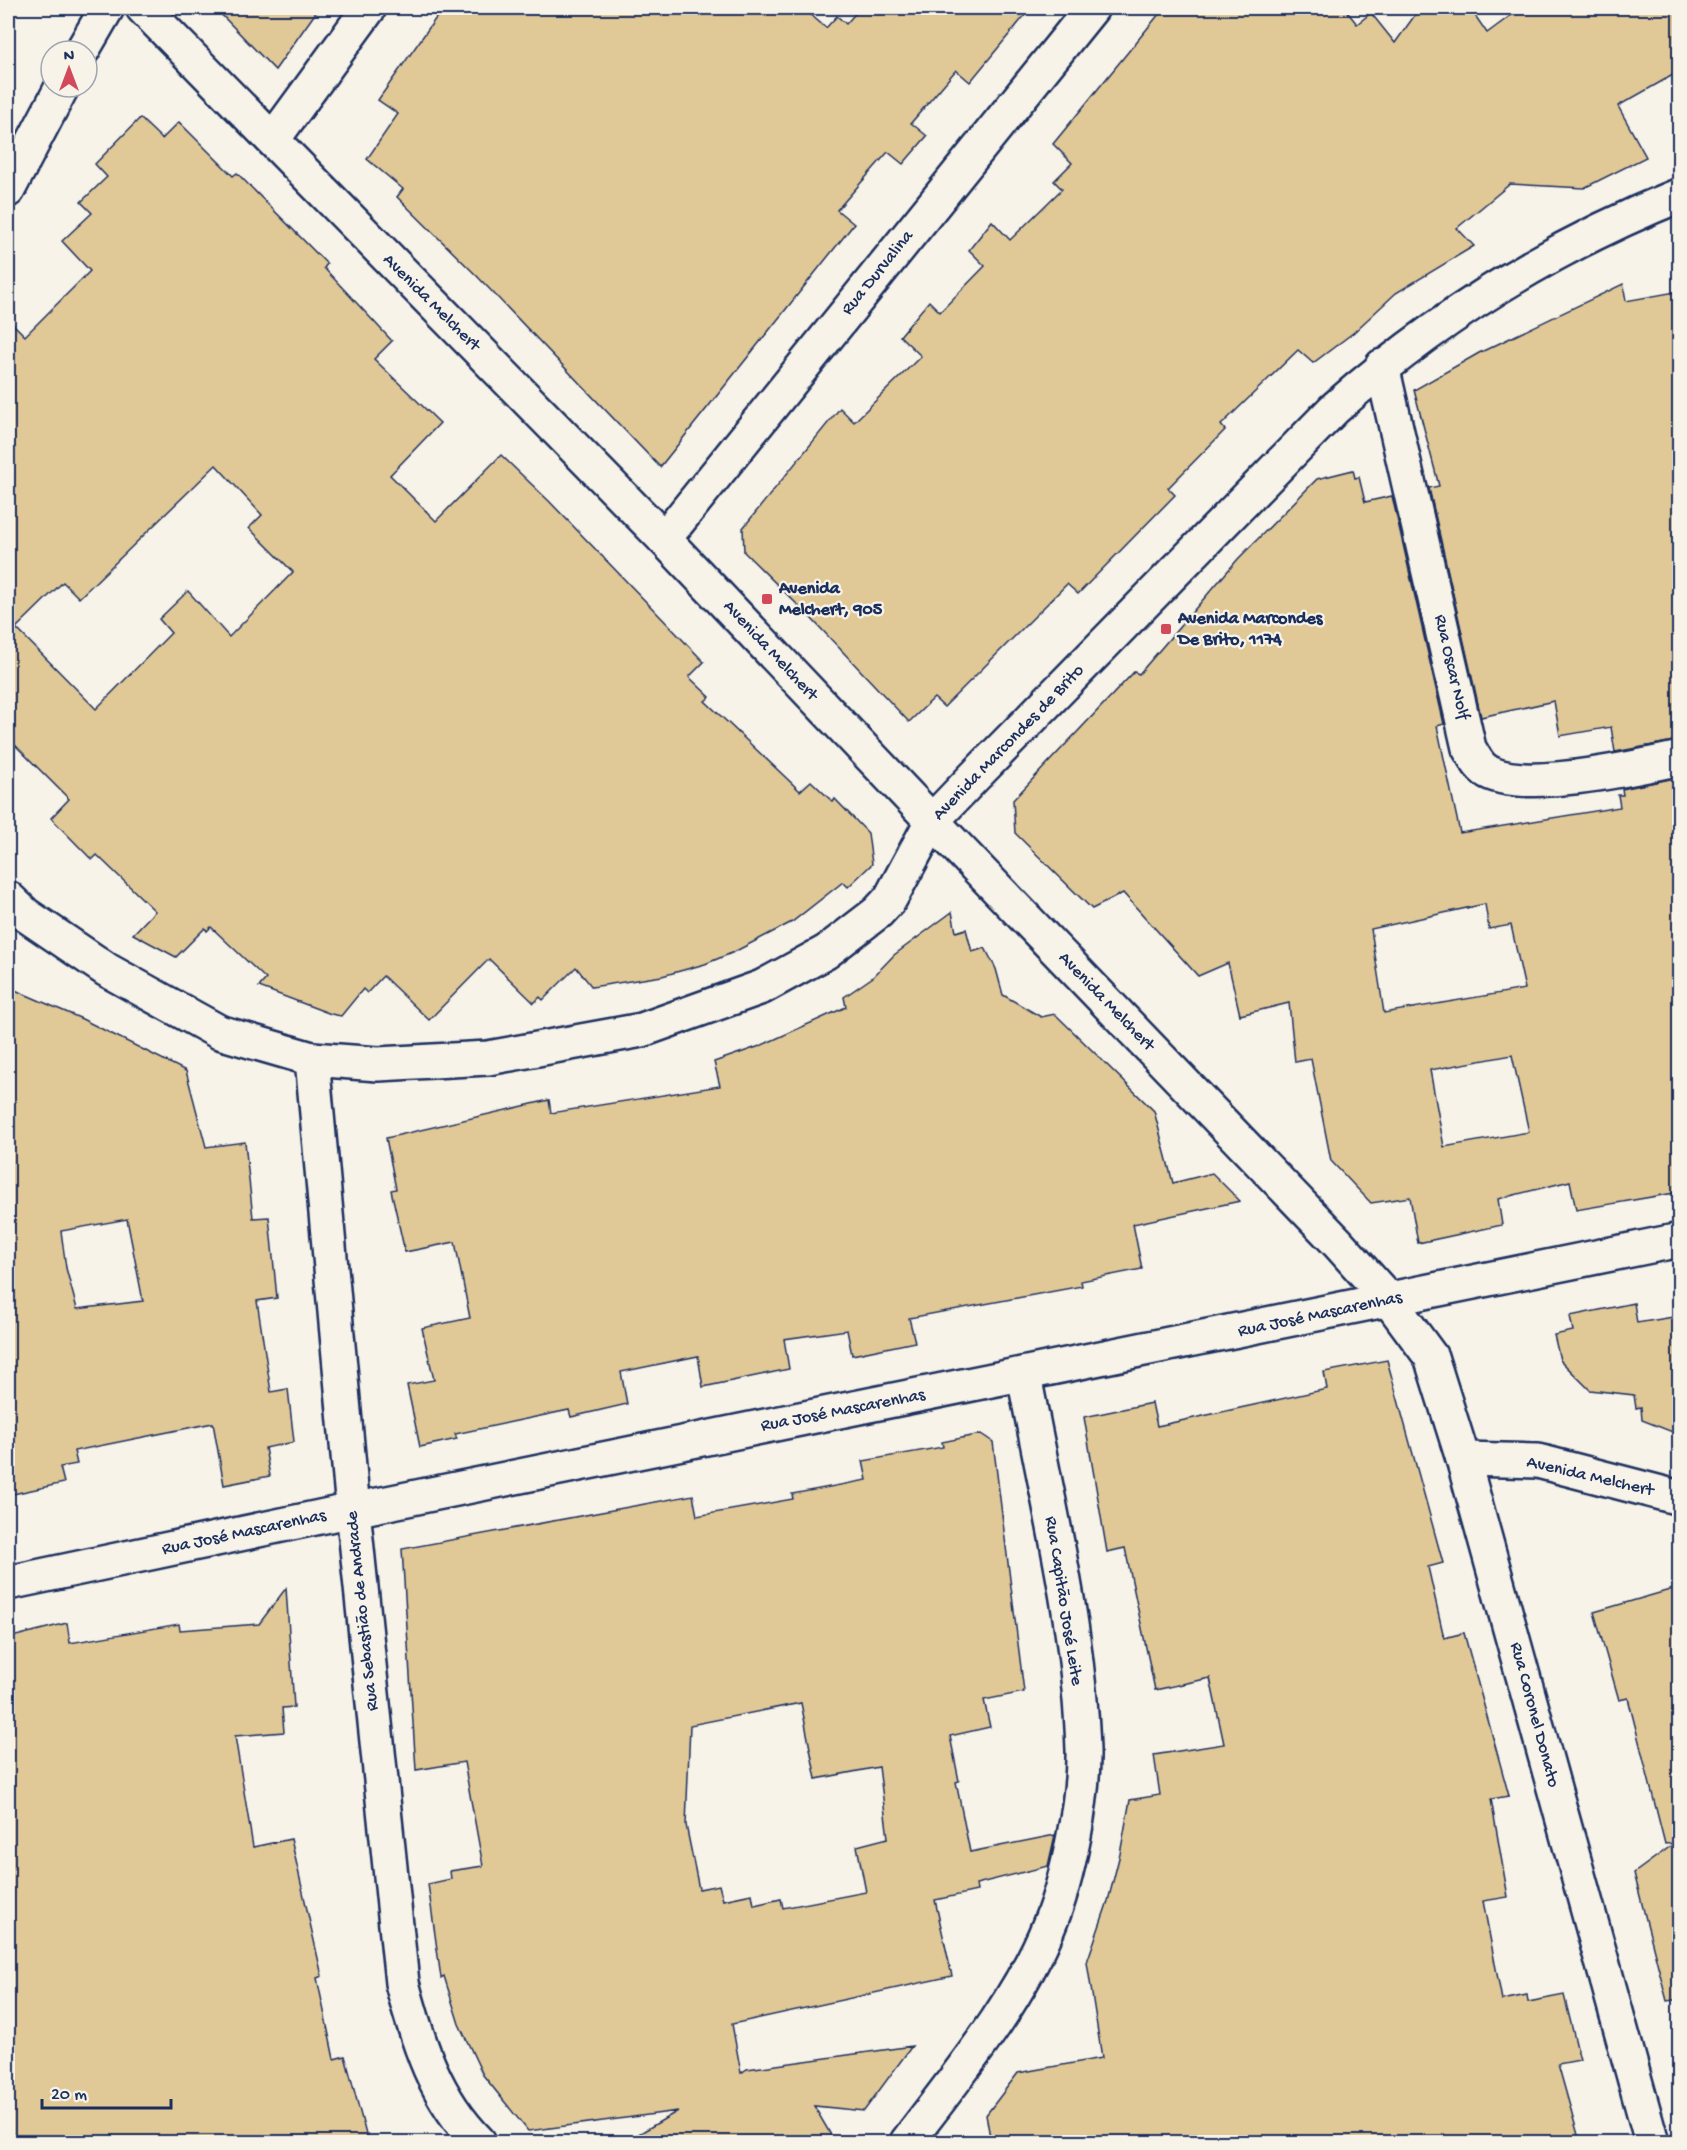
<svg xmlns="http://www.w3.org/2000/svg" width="1687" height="2150" viewBox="0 0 1687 2150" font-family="'Gochi Hand',sans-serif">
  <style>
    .building { fill: #e1c897; stroke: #1b2f5e; stroke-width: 1.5; fill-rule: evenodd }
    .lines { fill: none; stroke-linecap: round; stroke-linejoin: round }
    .street-casing { stroke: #1b2f5e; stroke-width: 38 }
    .secondary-casing { stroke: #1b2f5e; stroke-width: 38 }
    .street { stroke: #f7f3e8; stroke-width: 33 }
    .secondary { stroke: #f7f3e8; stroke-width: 33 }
    .poi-dot { fill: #d1495b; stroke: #f7f3e8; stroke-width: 2 }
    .labels { text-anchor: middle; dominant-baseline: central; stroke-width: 4.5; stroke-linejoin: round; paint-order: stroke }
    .street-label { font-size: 18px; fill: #1b2f5e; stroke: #f7f3e8 }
    .poi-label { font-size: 18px; font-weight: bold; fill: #1b2f5e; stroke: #f7f3e8; text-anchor: start }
  </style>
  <rect width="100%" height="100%" fill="#f7f3e8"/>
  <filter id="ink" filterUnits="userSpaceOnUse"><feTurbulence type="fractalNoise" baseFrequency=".0167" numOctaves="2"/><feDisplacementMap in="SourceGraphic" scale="12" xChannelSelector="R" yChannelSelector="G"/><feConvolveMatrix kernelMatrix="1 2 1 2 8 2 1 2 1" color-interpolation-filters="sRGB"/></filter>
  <g filter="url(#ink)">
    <g class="building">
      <polygon points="215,8 319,8 275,70"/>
      <polygon points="443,8 803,8 826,28 837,16 846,24 860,8 1031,8 970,82 956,70 911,123 927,136 903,164 888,152 837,210 854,224 660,467 477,276 397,197 403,189 367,159 398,114 378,100"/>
      <polygon points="1164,8 1344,8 1357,24 1371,13 1395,43 1420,8 1470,8 1487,33 1521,8 1680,8 1680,71 1618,106 1646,157 1584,188 1510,184 1457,228 1474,246 1396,293 1353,333 1313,363 1298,350 1221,425 1225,430 1168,488 1175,495 1078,594 1067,584 944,707 934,698 909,722 810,617 744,552 743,528 840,408 854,422 921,356 900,336 929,301 940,312 985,266 969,250 992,221 1010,240 1062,189 1054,181 1072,163 1053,144"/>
      <path d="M140,118L162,139L179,122L233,176L237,173L327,264L324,268L392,341L374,359L440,423L390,475L436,521L501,455L549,501L704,662L689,677L710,697L705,701L800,791L811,781L833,802L835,799L868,833L872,864L848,887L843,882L792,922L734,952L705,964L662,976L592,987L576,967L543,1000L540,997L534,1003L489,959L429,1020L383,976L367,993L363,989L341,1016L331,1014L259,987L266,979L211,927L207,931L205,928L176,957L133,934L155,911L97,855L92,860L51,818L69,799L8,738V319L25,336L90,271L62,241L92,213L81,202L107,177L95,164ZM216,465L262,515L249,528L293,572L229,637L188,591L159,619L171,633L96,709L16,628L63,582L79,598Z"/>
      <polygon points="1623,284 1626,301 1675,292 1680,318 1680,740 1615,752 1611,727 1560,736 1554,701 1481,717 1429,488 1439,486 1414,390 1479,353"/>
      <path d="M1353,470L1355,478L1359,477L1365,502L1392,496L1444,724L1437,726L1460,833L1620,807L1618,795H1623L1622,789L1680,777V1192L1576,1210L1570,1181L1498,1199L1502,1225L1418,1243L1410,1197L1371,1203L1331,1161L1311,1059L1295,1062L1289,1003L1240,1015L1228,963L1198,976L1123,893L1092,909L1015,833L1013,800L1134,672L1139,674L1238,559L1317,479ZM1485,904L1489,929L1511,925L1525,989L1384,1013L1371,929ZM1512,1055L1529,1132L1444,1147L1430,1070Z"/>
      <polygon points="952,912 956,932 966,929 972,952 985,948 996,969 1003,995 1041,1017 1055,1014 1154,1111 1173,1183 1212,1173 1240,1201 1133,1224 1142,1269 1081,1281 1082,1286 909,1318 915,1342 852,1355 847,1330 784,1339 789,1369 703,1387 698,1356 621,1372 627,1404 571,1417 569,1410 455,1434 457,1439 420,1447 407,1385 434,1380 422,1328 470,1318 455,1242 405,1252 391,1190 396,1189 386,1138 549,1100 551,1113 720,1086 714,1062 760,1046 846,1007 844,997 873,977 894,955"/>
      <path d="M8,987L82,1019L186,1071L206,1147L245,1142L253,1218L269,1217L277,1298L257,1301L271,1392L288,1389L294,1442L265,1448L270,1476L224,1485L213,1423L74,1451L77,1464L60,1467L64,1483L8,1495ZM127,1219L143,1301L77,1309L66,1268L61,1231Z"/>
      <polygon points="1634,1303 1637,1323 1680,1316 1680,1435 1642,1420 1641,1407 1636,1408 1634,1395 1590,1390 1560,1360 1554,1335 1573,1331 1570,1316"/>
      <polygon points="1387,1360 1443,1563 1428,1567 1444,1638 1464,1633 1509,1796 1491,1799 1508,1897 1483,1901 1502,2000 1527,1995 1528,2002 1564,1995 1580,2060 1558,2064 1580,2142 991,2142 986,2115 1018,2073 1102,2058 1087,1962 1108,1901 1120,1854 1130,1800 1160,1795 1154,1755 1224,1744 1210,1678 1155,1690 1125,1548 1107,1552 1084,1417 1152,1403 1157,1426 1327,1389 1324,1372"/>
      <path d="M981,1434L993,1442L1024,1692L984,1700L990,1727L950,1736L959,1781L956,1782L970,1852L1055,1835L1048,1866L976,1884L977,1891L935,1900L952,1976L732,2024L741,2073L747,2069L912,2046L864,2111L814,2106L835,2142H625L678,2111L528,2131L483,2075L459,2024L444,1976L441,1978L428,1884L451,1879L450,1871L483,1866L464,1762L416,1770L402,1549L693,1495L697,1516L793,1499L792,1494L867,1480L863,1461L943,1447L942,1442ZM801,1703L816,1779L879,1767L888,1838L857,1846L866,1892L783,1908L781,1899L754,1905L752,1894L723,1900L719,1885L699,1889L686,1825L690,1725Z"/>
      <polygon points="1680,1587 1680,1999 1667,2001 1634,1873 1675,1843 1665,1844 1628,1698 1619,1700 1594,1612"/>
      <polygon points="286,1588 294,1707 282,1708 284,1732 235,1736 253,1847 291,1839 322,1976 317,1978 334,2059 345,2056 368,2142 8,2142 8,1638 67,1623 70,1643 179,1624 180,1630 259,1624"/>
    </g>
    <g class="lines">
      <defs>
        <g id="street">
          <polyline points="82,51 107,8"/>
          <polyline points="274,138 369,8"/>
          <polyline points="8,190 62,87"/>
          <path d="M1382,366L1469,748C1473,755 1478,765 1485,770C1519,794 1639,767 1680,758"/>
          <polyline points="664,539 1092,8"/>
          <polyline points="932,821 1338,1243 1389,1300 1431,1357 1463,1459 1652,2142"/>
          <polyline points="8,898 26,915 107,970 219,1032 312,1059"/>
          <polyline points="1463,1459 1538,1461 1680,1498"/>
          <polyline points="8,1583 353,1510 1680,1240"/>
          <path d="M907,2142C957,2076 1020,2000 1050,1923C1068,1879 1084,1797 1083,1750C1079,1624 1047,1499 1024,1375"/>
        </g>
        <g id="secondary">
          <polyline points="143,8 664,539 932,821"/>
          <path d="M479,2142C435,2098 418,2043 402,1983L353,1510L312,1059L378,1064L488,1058L642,1030L762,987L826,952L878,912L890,899L932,821L973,778L1334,409C1436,319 1553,246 1680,195"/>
        </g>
      </defs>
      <use href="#street" class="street-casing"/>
      <use href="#secondary" class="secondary-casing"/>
      <use href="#street" class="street"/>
      <use href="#secondary" class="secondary"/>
    </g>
  </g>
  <g class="poi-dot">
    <rect x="761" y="593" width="12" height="12" rx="3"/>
    <rect x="1160" y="623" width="12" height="12" rx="3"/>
  </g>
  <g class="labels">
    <g class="street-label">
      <text transform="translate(878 273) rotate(-51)">Rua Durvalina</text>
      <text transform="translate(431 303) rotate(45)">Avenida Melchert</text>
      <text transform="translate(770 651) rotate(47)">Avenida Melchert</text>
      <text transform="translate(1451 667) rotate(77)">Rua Oscar Nolf</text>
      <text transform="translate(1009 743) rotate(-46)">Avenida Marcondes de Brito</text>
      <text transform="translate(1106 1002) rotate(46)">Avenida Melchert</text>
      <text transform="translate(1320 1315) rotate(-12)">Rua José Mascarenhas</text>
      <text transform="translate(843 1411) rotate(-11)">Rua José Mascarenhas</text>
      <text transform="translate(1590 1477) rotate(13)">Avenida Melchert</text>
      <text transform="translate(244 1533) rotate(-12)">Rua José Mascarenhas</text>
      <text transform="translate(1063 1601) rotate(81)">Rua Capitão José Leite</text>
      <text transform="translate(363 1611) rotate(-96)">Rua Sebastião de Andrade</text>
      <text transform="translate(1534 1715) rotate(75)">Rua Coronel Donato</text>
    </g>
    <g class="poi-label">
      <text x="779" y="589">Avenida<tspan x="779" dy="21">Melchert, 905</tspan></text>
      <text x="1178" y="619">Avenida Marcondes<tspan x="1178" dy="21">De Brito, 1174</tspan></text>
    </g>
  </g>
  <rect width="1687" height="2150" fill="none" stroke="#f7f3e8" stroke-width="30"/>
  <rect x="15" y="15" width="1657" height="2120" fill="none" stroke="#1b2f5e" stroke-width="2" filter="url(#ink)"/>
  <g transform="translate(69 69)"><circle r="28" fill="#f7f3e8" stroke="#9fa5b1" stroke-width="1.5"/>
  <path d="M0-4.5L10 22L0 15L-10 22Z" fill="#d1495b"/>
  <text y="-9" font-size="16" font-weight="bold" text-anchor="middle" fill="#1b2f5e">N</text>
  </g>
  <path d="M42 2099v9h129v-9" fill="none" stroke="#1b2f5e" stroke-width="3"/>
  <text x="51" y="2099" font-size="18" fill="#1b2f5e" stroke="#f7f3e8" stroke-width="4.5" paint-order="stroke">20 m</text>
</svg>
